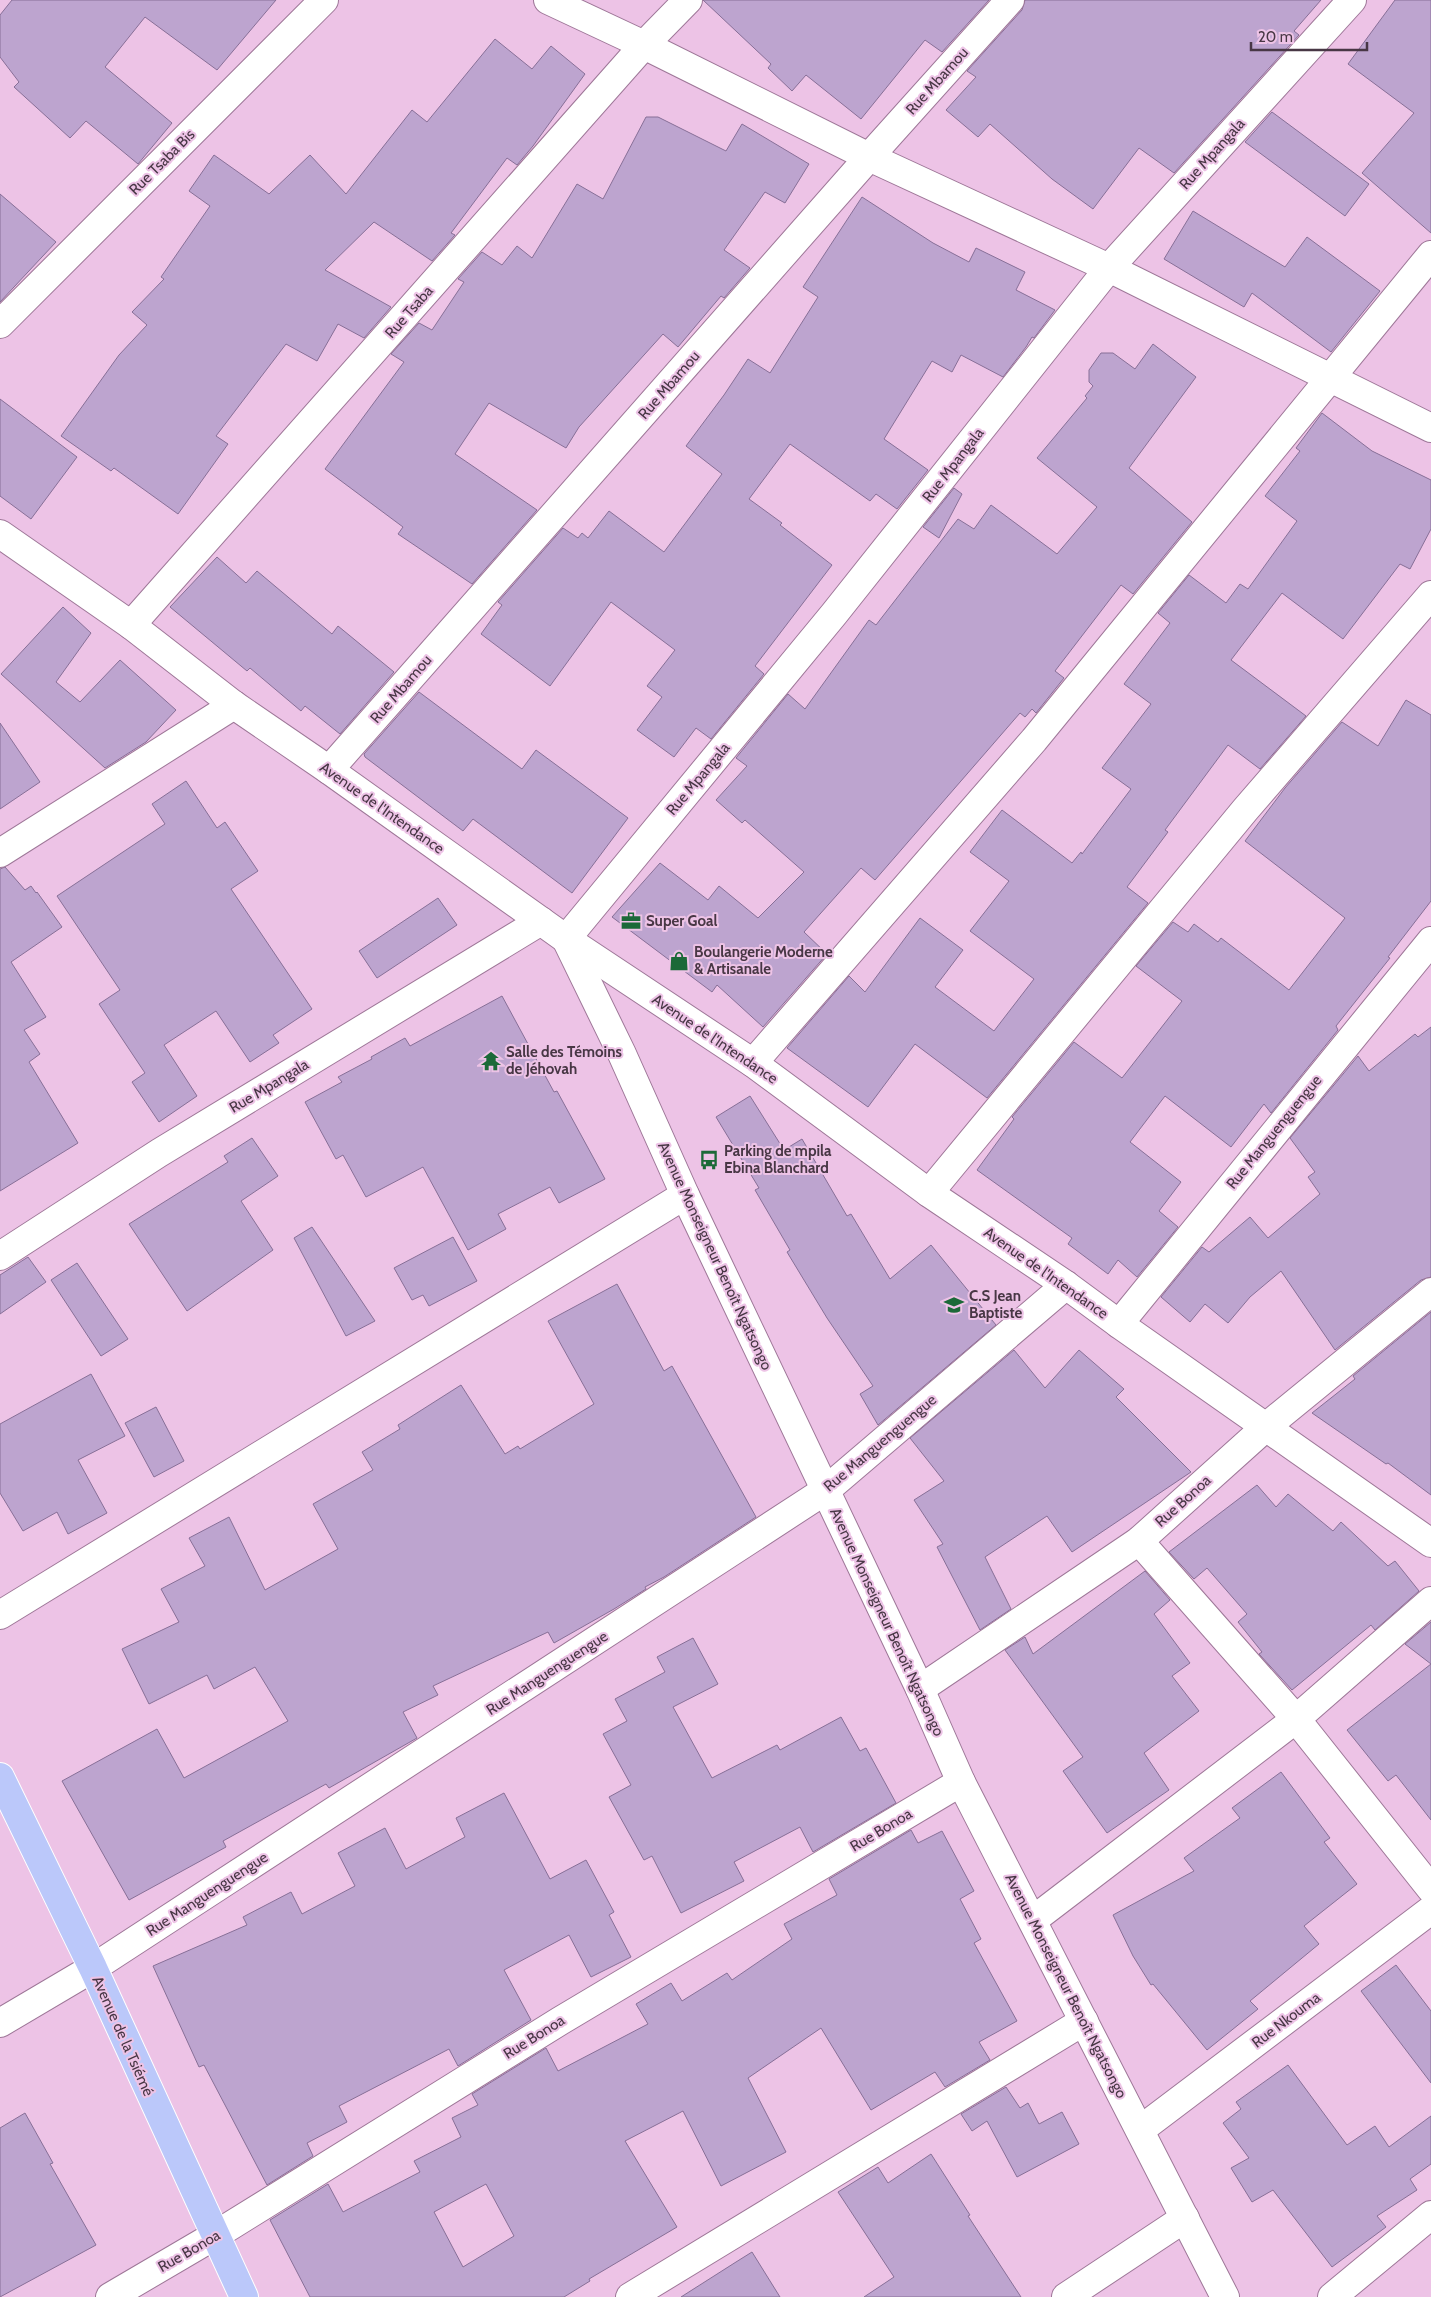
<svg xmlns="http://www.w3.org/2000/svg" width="1431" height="2297" viewBox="0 0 1431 2297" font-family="Cabin,sans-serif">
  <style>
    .building { fill: #bda4cf; stroke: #876f97; fill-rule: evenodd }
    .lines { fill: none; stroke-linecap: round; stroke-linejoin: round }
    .minor-casing { stroke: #9e7798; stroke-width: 30 }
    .major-casing { stroke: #fff; stroke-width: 30 }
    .minor { stroke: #fff; stroke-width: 28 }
    .major { stroke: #bbc8fa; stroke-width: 28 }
    .labels { text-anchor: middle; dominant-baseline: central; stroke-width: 4; stroke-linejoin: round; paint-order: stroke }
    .street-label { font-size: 15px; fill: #483745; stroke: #edc3e6 }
    .poi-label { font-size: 15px; font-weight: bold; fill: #483745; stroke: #edc3e6; text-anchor: start }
  </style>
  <rect width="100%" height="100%" fill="#edc3e6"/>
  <g class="building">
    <polygon points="12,0 276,0 217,70 145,17 105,67 172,123 138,164 86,121 70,138 14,87 19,82 0,57 0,15"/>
    <polygon points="703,0 989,0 942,52 925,40 861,119 806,75 792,91 768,68 771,64"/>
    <polygon points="1025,0 1321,0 1294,31 1299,35 1174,173 1139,148 1093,209 1052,179 990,124 978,137 946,110 976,77 967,71 1022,10"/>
    <polygon points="1395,0 1431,0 1431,233 1362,173 1414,113 1348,64"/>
    <polygon points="495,39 532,69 551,46 585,74 533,146 517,165 507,158 451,233 455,235 432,261 374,222 325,270 391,307 364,338 338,324 317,361 286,344 216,436 228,444 178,514 114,468 111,471 61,436 119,355 147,325 132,312 164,279 161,277 210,206 189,191 214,155 269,194 310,155 346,194 412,110 427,122"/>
    <polygon points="1272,112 1369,184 1345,216 1245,142"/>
    <polygon points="646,117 658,117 726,151 742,124 809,164 785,203 765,192 724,250 750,268 724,298 721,296 678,347 663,334 579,427 566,448 489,403 455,454 537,510 472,584 398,534 403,527 325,469 404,362 391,354 419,323 432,330 464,282 458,279 482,252 502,265 517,246 532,258 577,184 603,199"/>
    <polygon points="0,194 56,242 0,302"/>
    <polygon points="862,197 933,243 969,262 976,248 1025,272 1016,290 1055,310 1034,338 1032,337 1026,347 1003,377 961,355 952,372 932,361 884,439 928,470 897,509 876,494 870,501 790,444 749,499 782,523 780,525 832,565 755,666 764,674 711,739 696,728 674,757 637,730 662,697 647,686 675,650 611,602 550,686 481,634 502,605 498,602 563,528 578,538 582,533 588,538 609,511 664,552 722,474 686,446 724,395 748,359 770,373 818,297 803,287"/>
    <polygon points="1193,211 1285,267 1307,237 1380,291 1331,352 1252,293 1244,307 1164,259"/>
    <polygon points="1153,344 1196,377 1129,468 1192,522 1133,594 1121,585 1055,671 1064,678 1036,713 1032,709 1025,717 1020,713 875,880 861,868 804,932 827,954 763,1027 717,985 712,992 612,917 660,863 708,900 719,886 758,918 804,872 745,820 742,823 716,800 747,766 736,758 788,694 805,709 869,620 876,625 958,519 974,529 991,505 1057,554 1097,507 1037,458 1087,398 1085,396 1093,386 1089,382 1089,370 1101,353 1113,353 1135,369"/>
    <polygon points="0,399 77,457 31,519 0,496"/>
    <polygon points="1322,413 1372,451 1431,480 1431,529 1410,569 1400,564 1343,639 1282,593 1231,660 1306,716 1260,769 1228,745 1165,830 1168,832 1127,887 1148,903 987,1098 915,1044 868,1107 787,1048 849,976 865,992 920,918 963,950 935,987 994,1031 1034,979 970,931 1009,881 970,852 1002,810 1072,863 1081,852 1082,854 1131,789 1102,768 1151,704 1124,684 1170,623 1158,613 1189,575 1226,603 1240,584 1248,589 1297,521 1265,496 1300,451 1296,448"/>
    <polygon points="954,488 962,494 939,538 923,527"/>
    <polygon points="217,557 246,583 257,571 332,634 338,626 394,672 340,734 305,706 301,711 250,668 247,671 170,607"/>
    <polygon points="63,607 91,633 56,682 80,702 120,660 176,710 146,742 105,768 1,674"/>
    <polygon points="419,692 522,769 536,750 628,818 572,893 473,819 463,831 365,757 364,754"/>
    <polygon points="1406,700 1431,715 1431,901 1388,957 1390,958 1336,1026 1338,1030 1271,1113 1264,1104 1231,1147 1165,1096 1130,1142 1181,1182 1159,1211 1178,1227 1137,1277 1118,1260 1108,1274 1068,1244 1072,1238 977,1170 1014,1119 1012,1117 1074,1042 1122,1078 1182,1001 1136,966 1173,922 1188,932 1194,924 1218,942 1221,938 1289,990 1345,918 1245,841 1285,788 1342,722 1378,746"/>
    <polygon points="0,723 40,782 0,809"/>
    <polygon points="186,781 217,828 225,822 258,871 231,889 312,1009 273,1035 279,1043 250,1062 216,1011 164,1045 197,1096 159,1122 132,1082 145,1073 99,1004 120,990 57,896 165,824 152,804"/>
    <polygon points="5,867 25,890 31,886 36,893 37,892 62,927 11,962 46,1017 24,1030 40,1054 29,1062 78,1143 0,1191 0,869"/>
    <polygon points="438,898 457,925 377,978 359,951"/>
    <polygon points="502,996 554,1092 557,1091 605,1179 559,1203 550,1187 498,1214 506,1229 468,1250 423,1167 366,1197 343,1155 336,1159 305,1102 342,1082 338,1077 372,1059 371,1057 405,1038 410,1046"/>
    <polygon points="1431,1027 1431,1277 1421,1280 1335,1350 1281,1271 1250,1297 1228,1323 1205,1304 1190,1322 1161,1297 1202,1247 1209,1252 1250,1217 1268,1238 1320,1194 1308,1177 1315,1172 1290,1138 1358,1056 1369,1071 1415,1034 1418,1037"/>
    <polygon points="750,1096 784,1150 802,1139 847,1216 851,1214 890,1279 931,1245 996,1325 878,1425 860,1394 873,1386 827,1318 787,1252 790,1250 755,1190 759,1188 716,1117"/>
    <polygon points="252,1138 278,1176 241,1201 273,1250 187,1311 129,1224 228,1162 224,1156"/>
    <polygon points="312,1227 375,1321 346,1336 294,1238"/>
    <polygon points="453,1237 477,1281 429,1306 423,1295 412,1300 394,1268"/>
    <polygon points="28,1257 46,1282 0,1314 0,1275"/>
    <polygon points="77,1263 128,1339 101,1356 51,1280"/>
    <polygon points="617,1284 664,1371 672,1366 756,1517 664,1577 645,1587 646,1589 614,1609 554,1643 548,1632 433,1686 438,1695 403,1712 417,1738 329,1788 326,1784 223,1841 226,1847 129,1900 62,1781 157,1729 184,1778 288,1721 255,1667 214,1689 207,1675 149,1704 122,1649 179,1622 161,1589 205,1566 189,1538 229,1517 265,1590 338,1549 313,1504 373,1470 362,1452 400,1429 398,1425 461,1385 505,1454 518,1446 520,1449 594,1404 548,1321"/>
    <polygon points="1431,1312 1431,1495 1388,1463 1386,1464 1312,1413 1355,1379 1353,1376"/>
    <polygon points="1014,1350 1045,1388 1079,1350 1124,1389 1116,1397 1191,1472 1072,1552 1047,1516 985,1557 1011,1609 980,1630 937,1547 943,1544 914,1500 944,1481 910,1438"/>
    <polygon points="91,1374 125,1436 78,1460 107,1513 68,1534 57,1512 23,1531 0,1493 0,1424"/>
    <polygon points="156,1407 184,1461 154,1477 125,1423"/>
    <polygon points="1257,1485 1276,1507 1288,1494 1333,1531 1341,1522 1388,1566 1395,1561 1419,1591 1375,1630 1371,1625 1292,1690 1259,1654 1262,1652 1238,1622 1247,1614 1207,1568 1194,1579 1169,1552"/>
    <polygon points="1145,1571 1170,1600 1154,1614 1190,1663 1172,1676 1199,1711 1144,1753 1169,1790 1107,1833 1063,1771 1083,1757 1005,1650 1025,1637 1033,1654"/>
    <polygon points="1431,1622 1431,1820 1396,1775 1388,1781 1347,1730 1431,1664 1405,1644"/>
    <polygon points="693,1638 718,1684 673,1707 712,1778 777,1745 780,1750 841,1717 860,1751 866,1748 896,1803 813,1852 800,1827 734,1862 744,1881 681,1913 652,1856 644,1860 609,1797 631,1785 603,1734 627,1721 615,1699 665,1672 657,1657"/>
    <polygon points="1281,1772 1330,1838 1324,1842 1357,1884 1304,1926 1319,1944 1250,2001 1258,2009 1207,2050 1153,1984 1151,1985 1133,1956 1113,1915 1194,1871 1184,1858 1240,1818 1232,1808"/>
    <polygon points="504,1793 550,1879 586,1860 614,1912 609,1915 631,1957 591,1977 569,1935 504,1970 531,2020 458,2066 449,2049 339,2106 347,2122 307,2143 313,2156 267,2185 204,2065 199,2067 153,1966 247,1925 243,1917 291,1892 302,1914 355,1886 338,1853 385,1828 406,1869 465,1837 456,1818"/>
    <path d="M911,1830L918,1843L942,1831L974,1891L960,1899L981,1939L974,1943L1017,2021L979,2042L990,2060L945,2087L935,2072L871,2110L821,2028L748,2078L786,2152L721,2186L683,2111L625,2141L677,2227L589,2279L590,2281L564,2297H310L270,2220L328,2184L343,2212L420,2172L414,2161L461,2137L452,2118L478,2105L472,2094L546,2048L558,2071L648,2024L636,2004L671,1983L682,2001L727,1973L732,1980L792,1939L784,1924L837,1895L829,1879ZM486,2184L514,2236L463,2267L434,2212Z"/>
    <polygon points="1396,1965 1431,2011 1431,2083 1361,1991"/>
    <polygon points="1288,2065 1347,2145 1375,2126 1389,2147 1431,2116 1431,2164 1410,2179 1417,2190 1377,2216 1386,2227 1332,2267 1273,2190 1252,2202 1231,2168 1249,2158 1223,2123 1241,2109 1236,2102"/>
    <polygon points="1006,2087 1020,2108 1028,2103 1039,2124 1062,2112 1079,2144 1017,2177 987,2121 972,2131 961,2114"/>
    <polygon points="25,2113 53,2163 50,2164 96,2245 0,2297 0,2128"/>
    <polygon points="931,2154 970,2215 968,2216 1021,2297 864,2297 894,2277 838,2192 878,2167 888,2183"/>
    <polygon points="752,2252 780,2297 681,2297 736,2262"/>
  </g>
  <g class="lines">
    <defs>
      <g id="minor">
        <polyline points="548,0 644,45 869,157 1109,268 1431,428"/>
        <polyline points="0,324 324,0"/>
        <polyline points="0,534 131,625 234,705 329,770 566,939 753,1063 929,1193 1066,1285 1119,1324 1431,1543"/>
        <polyline points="131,625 644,45 688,0"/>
        <polyline points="329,770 869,157 1010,0"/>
        <polyline points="0,853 234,705"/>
        <polyline points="753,1063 1034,740 1431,255"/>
        <polyline points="929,1193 1245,810 1431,595"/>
        <polyline points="0,1256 159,1153 541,921"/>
        <polyline points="1119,1324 1431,941"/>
        <polyline points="1139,1541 1296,1719 1431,1889"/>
        <polyline points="0,1615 685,1195"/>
        <polyline points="920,1689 1139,1541 1267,1426 1431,1292"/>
        <polyline points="1033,1920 1296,1719 1431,1601"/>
        <polyline points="0,2023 93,1968 826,1490 1066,1285"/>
        <polyline points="1140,2130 1431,1910"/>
        <polyline points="110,2297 214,2236 560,2021 961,1782"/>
        <polyline points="630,2297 1084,2021"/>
        <polyline points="1066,2297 1185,2218"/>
        <polyline points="1225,2297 961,1782 920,1689 685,1195 622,1054 566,939 834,614 1109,268 1352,0"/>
        <polyline points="1332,2297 1431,2215"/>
      </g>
      <polyline id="major" points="0,1777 93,1968 244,2297"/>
    </defs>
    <use href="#minor" class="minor-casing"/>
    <use href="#major" class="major-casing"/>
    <use href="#minor" class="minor"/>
    <use href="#major" class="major"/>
  </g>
  <defs>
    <symbol id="office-bare" viewBox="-9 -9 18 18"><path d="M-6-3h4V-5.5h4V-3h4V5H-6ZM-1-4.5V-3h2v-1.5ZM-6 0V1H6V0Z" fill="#1b6938" stroke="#edc3e6" stroke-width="2.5" paint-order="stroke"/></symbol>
    <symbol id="shop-bare" viewBox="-9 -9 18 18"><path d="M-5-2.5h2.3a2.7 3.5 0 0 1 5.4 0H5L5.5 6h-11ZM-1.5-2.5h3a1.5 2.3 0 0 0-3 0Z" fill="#1b6938" stroke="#edc3e6" stroke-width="2.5" paint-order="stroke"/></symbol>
    <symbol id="temple-bare" viewBox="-9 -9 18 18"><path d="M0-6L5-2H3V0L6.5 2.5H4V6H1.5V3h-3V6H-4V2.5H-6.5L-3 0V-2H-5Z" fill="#1b6938" stroke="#edc3e6" stroke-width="2.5" paint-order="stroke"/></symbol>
    <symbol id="bus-bare" viewBox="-9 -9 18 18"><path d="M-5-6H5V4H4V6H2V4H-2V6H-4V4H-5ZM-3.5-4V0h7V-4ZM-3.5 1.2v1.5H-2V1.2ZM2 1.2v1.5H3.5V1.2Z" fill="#1b6938" stroke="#edc3e6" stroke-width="2.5" paint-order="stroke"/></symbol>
    <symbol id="school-bare" viewBox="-9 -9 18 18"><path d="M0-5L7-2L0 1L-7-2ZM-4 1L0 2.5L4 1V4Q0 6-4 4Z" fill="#1b6938" stroke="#edc3e6" stroke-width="2.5" paint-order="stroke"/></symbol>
  </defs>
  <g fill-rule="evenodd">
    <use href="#office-bare" x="617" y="907" width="28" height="28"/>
    <use href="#shop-bare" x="665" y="947" width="28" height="28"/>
    <use href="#temple-bare" x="477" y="1047" width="28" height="28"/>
    <use href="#bus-bare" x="695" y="1146" width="28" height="28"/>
    <use href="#school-bare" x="940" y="1291" width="28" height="28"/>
  </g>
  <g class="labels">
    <g class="street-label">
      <text transform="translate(937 81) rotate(-48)">Rue Mbamou</text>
      <text transform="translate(1212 154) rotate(-48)">Rue Mpangala</text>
      <text transform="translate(162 162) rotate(-45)">Rue Tsaba Bis</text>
      <text transform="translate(409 312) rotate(-49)">Rue Tsaba</text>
      <text transform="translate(669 385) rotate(-49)">Rue Mbamou</text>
      <text transform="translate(953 465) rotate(-52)">Rue Mpangala</text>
      <text transform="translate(401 689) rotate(-49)">Rue Mbamou</text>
      <text transform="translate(698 779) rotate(-50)">Rue Mpangala</text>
      <text transform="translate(382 808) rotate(35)">Avenue de l'Intendance</text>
      <text transform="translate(715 1039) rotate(34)">Avenue de l'Intendance</text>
      <text transform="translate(269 1086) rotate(-31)">Rue Mpangala</text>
      <text transform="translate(1274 1132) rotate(-51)">Rue Manguenguengue</text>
      <text transform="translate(715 1256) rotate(65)">Avenue Monseigneur Benoît Ngatsongo</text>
      <text transform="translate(1046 1273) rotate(35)">Avenue de l'Intendance</text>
      <text transform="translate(880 1443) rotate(-40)">Rue Manguenguengue</text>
      <text transform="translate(1183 1501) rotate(-42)">Rue Bonoa</text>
      <text transform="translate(887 1622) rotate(65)">Avenue Monseigneur Benoît Ngatsongo</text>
      <text transform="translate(547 1673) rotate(-33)">Rue Manguenguengue</text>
      <text transform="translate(881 1830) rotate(-31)">Rue Bonoa</text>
      <text transform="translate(207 1894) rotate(-33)">Rue Manguenguengue</text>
      <text transform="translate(1066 1986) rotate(63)">Avenue Monseigneur Benoît Ngatsongo</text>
      <text transform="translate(1286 2020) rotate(-37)">Rue Nkouma</text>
      <text transform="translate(123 2036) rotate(66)">Avenue de la Tsiémé</text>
      <text transform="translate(534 2037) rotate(-32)">Rue Bonoa</text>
      <text transform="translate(189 2251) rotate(-30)">Rue Bonoa</text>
    </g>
    <g class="poi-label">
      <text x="646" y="921">Super Goal</text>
      <text x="694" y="952">Boulangerie Moderne<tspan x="694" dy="17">&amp; Artisanale</tspan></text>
      <text x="506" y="1052">Salle des Témoins<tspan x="506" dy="17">de Jéhovah</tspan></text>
      <text x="724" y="1151">Parking de mpila<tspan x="724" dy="17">Ebina Blanchard</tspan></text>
      <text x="969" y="1296">C.S Jean<tspan x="969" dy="17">Baptiste</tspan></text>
    </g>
  </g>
  <path d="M1251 42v8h116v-8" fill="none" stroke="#483745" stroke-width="2.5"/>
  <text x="1258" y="42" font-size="15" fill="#483745" stroke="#edc3e6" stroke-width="4" paint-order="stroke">20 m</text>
</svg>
